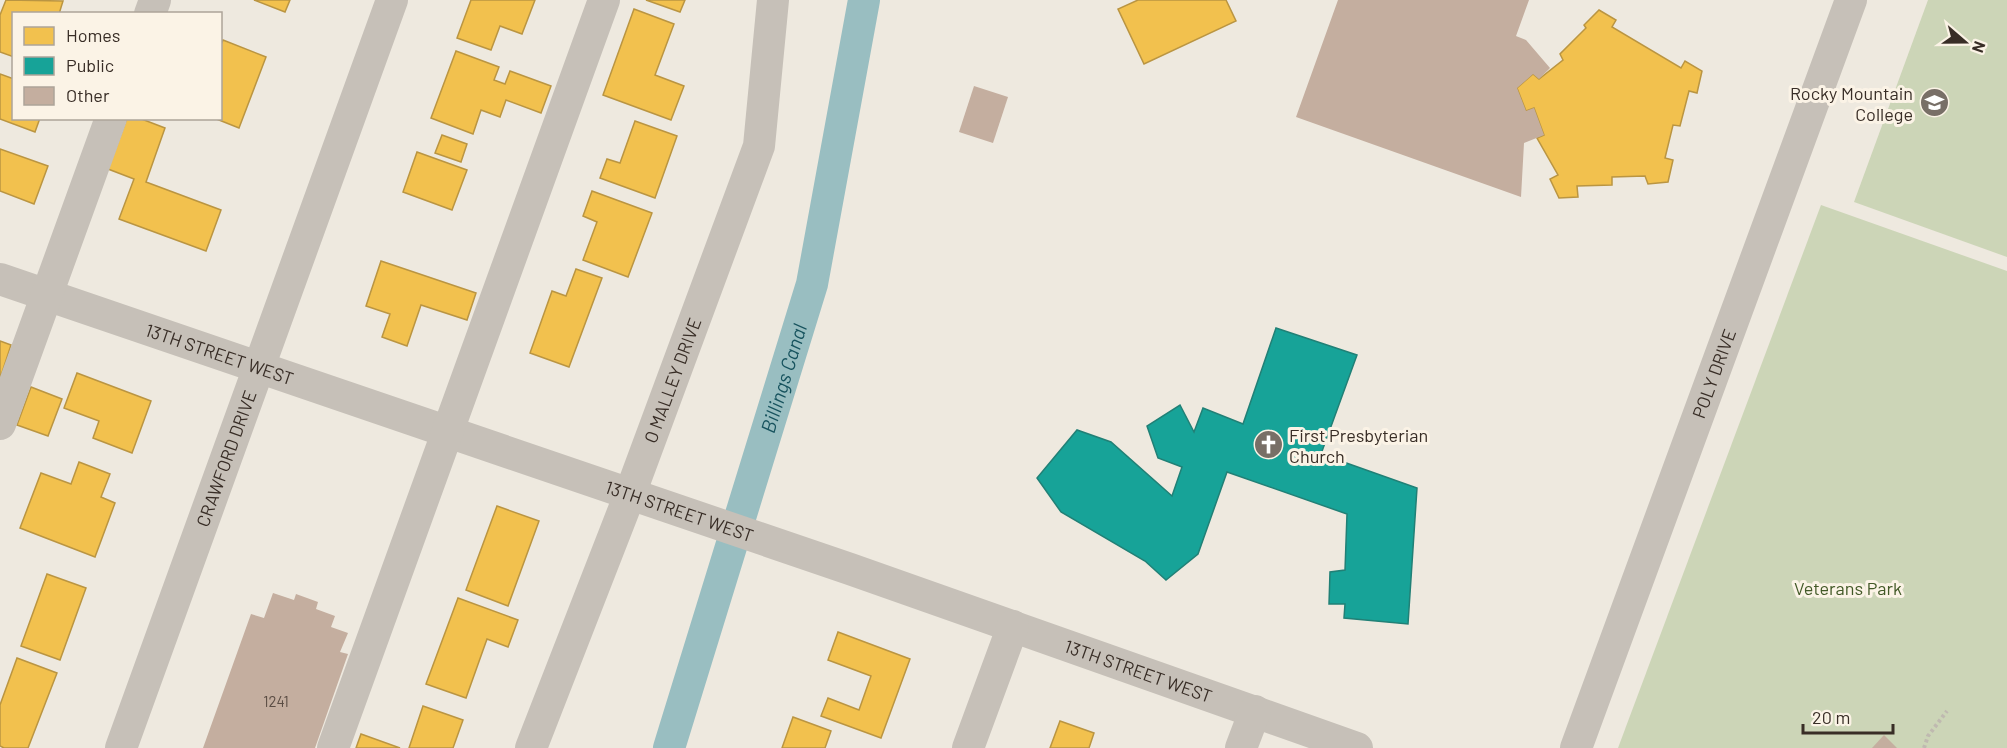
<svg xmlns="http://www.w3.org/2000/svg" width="2007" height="748" viewBox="0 0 2007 748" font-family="Barlow,sans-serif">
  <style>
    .green { fill: #ccd5b7 }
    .homes { fill: #f2c14e; stroke: #ba9542; stroke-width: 1.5 }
    .public { fill: #17a398; stroke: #218076; stroke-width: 1.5 }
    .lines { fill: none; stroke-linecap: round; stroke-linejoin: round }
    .canal { stroke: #99bec1; stroke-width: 32 }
    .building { fill: #c4ae9f }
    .path { stroke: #bfb9b0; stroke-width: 4; stroke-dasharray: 3 3; stroke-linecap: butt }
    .minor { stroke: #c6c0b8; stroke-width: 32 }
    .labels { text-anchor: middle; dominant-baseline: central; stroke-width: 6; stroke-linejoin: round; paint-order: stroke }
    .number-label { font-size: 15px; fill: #5b4d44 }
    .poi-label { font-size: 18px; fill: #382d26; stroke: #fbf3e6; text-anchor: end }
    .street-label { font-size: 18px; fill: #382d26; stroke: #fbf3e6 }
    .park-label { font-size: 18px; fill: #425927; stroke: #fbf3e6 }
    .water-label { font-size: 20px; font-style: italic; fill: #17535e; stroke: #fbf3e6 }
  </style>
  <rect width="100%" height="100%" fill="#eee9df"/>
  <g class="green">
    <polygon points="1928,0 2007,0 2007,257 1854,202"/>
    <polygon points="1821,205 2007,271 2007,748 1618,748"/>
  </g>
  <g class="homes">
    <polygon points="6,0 63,1 59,14 14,14 14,57 0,52 0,15"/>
    <polygon points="254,0 290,0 285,12"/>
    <polygon points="471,0 535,0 522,34 500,26 491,50 457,38"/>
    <polygon points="646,0 685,0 680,12"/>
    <polygon points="1138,0 1226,0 1236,21 1144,64 1118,9"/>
    <polygon points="634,9 674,24 655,75 684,86 671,120 603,95"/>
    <polygon points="1599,10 1616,20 1612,27 1681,68 1685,61 1702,71 1697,93 1689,91 1680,126 1673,125 1665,158 1673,160 1668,182 1648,184 1645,176 1612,177 1612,185 1577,186 1578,197 1559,198 1550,179 1558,175 1537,138 1544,135 1534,108 1526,111 1517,88 1533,74 1539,79 1563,60 1560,54 1586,28 1584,25"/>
    <polygon points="223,40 266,57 239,128 214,118 220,118 220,47"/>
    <polygon points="456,51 499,67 494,80 505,84 510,71 551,86 541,113 506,100 500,117 481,110 473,134 431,118"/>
    <polygon points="0,74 14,79 14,118 40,118 35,132 0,119"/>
    <polygon points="127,118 139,118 165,128 146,182 221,210 206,251 119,219 134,179 108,169"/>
    <polygon points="635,121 677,136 655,198 600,178 607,159 620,163"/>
    <polygon points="442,135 467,144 461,162 435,153"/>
    <polygon points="0,149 48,166 34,204 0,191"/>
    <polygon points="417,152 467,170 452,210 403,192"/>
    <polygon points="592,191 652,213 628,277 583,260 597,222 583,216"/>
    <polygon points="381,261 476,293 467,320 421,305 407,346 382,337 390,314 366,306"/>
    <polygon points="576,269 602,278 569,367 530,353 552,291 566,296"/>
    <polygon points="0,341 11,345 0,379"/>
    <polygon points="77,373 151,401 132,453 93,438 99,421 64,408"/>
    <polygon points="31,387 62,399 48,436 17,425"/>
    <polygon points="79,462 110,474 101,497 115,503 95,557 20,528 41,473 71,484"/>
    <polygon points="497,506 539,521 508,606 466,590"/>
    <polygon points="47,574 86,588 60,660 21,646"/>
    <polygon points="458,598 518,620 508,647 487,639 466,698 426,684"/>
    <polygon points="838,632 910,659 881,738 821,716 828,698 859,710 871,676 828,660"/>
    <polygon points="17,658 57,673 28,748 4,748 0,746 0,705"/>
    <polygon points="423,706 463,720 453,748 409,748"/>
    <polygon points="793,717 831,731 825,748 782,748"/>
    <polygon points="1060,721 1094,733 1089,748 1050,748"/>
    <polygon points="361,734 400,748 356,748"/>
  </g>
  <polygon class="public" points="1276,328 1357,355 1321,454 1417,488 1408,624 1344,618 1345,604 1329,604 1330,572 1345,570 1347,514 1227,472 1198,554 1166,580 1145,561 1061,512 1037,478 1077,430 1111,442 1172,496 1182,467 1158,458 1147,426 1180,405 1194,432 1203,408 1243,424"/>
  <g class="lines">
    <path class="canal" id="s1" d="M669,748L812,284L864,0"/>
  </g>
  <g class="building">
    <polygon points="1338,0 1529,0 1516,36 1526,40 1550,68 1539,79 1533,74 1517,88 1526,111 1534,108 1544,135 1524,143 1521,197 1296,117"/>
    <polygon points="974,86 1008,97 993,143 959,132"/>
    <polygon points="273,593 294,600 296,594 318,602 316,609 335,616 331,627 348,633 340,652 348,654 315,748 203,748 251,614 264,618"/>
    <polygon points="1884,735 1897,748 1872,748"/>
  </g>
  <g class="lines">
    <polyline class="path" points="1924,748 1928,736 1947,711"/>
    <g class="minor">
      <polyline points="150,14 155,0"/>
      <path id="s2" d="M0,279L850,569L1357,748"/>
      <polyline points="0,424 111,118"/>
      <path id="s3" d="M121,748L392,0"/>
      <polyline points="333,748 604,0"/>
      <path id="s4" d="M531,748L630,494L759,146L773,0"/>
      <polyline points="968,748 1013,626"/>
      <polyline points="1241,748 1255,711"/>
      <path id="s5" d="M1576,748L1851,0"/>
    </g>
  </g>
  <defs>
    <symbol id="university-disc" viewBox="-11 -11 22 22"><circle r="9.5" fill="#786f67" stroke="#fbf3e6"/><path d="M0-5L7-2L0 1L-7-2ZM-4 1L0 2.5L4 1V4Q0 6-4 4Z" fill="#fff"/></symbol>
    <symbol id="church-disc" viewBox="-11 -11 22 22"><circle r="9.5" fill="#786f67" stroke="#fbf3e6"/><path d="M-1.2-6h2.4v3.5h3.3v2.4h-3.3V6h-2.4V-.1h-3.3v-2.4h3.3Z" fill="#fff"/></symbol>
  </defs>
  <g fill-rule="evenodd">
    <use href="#university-disc" x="1918" y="86" width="33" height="33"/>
    <use href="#church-disc" x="1252" y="428" width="33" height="33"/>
  </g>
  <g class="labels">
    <g class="number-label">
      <text x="276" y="701">1241</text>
    </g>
    <g class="poi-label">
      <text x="1913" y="93">Rocky Mountain<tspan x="1913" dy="21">College</tspan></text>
      <text x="1289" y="435" text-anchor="start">First Presbyterian<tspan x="1289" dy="21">Church</tspan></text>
    </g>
    <g class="street-label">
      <text stroke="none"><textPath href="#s2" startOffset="232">13TH STREET WEST</textPath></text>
      <text stroke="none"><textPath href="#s5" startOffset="399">POLY DRIVE</textPath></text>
      <text stroke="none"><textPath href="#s4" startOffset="394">O MALLEY DRIVE</textPath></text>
      <text stroke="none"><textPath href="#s3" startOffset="308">CRAWFORD DRIVE</textPath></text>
      <text stroke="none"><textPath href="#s2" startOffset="718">13TH STREET WEST</textPath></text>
      <text stroke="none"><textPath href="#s2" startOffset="1204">13TH STREET WEST</textPath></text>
    </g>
    <g class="park-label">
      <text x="1848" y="588">Veterans Park</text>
    </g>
    <g class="water-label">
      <text stroke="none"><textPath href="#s1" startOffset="387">Billings Canal</textPath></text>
    </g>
  </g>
  <rect x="12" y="12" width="210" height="108" fill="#fbf3e6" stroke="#ada499" stroke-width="1.5"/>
  <rect x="24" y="27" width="30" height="18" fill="#f2c14e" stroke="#ada499" stroke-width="1.5"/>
  <text x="66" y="42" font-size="18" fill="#382d26">Homes</text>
  <rect x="24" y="57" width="30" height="18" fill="#17a398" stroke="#ada499" stroke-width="1.5"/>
  <text x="66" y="72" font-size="18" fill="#382d26">Public</text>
  <rect x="24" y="87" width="30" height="18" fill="#c4ae9f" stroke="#ada499" stroke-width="1.5"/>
  <text x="66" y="102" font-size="18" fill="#382d26">Other</text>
  <g transform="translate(1965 42) rotate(110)" stroke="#fbf3e6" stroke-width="4.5" paint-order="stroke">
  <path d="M0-4.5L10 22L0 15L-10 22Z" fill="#382d26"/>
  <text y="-9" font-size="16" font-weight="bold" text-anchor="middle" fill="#382d26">N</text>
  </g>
  <path d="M1803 724v9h90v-9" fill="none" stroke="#382d26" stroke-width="3"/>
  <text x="1812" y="724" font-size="18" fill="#382d26" stroke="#fbf3e6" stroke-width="4.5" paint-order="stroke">20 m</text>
</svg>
